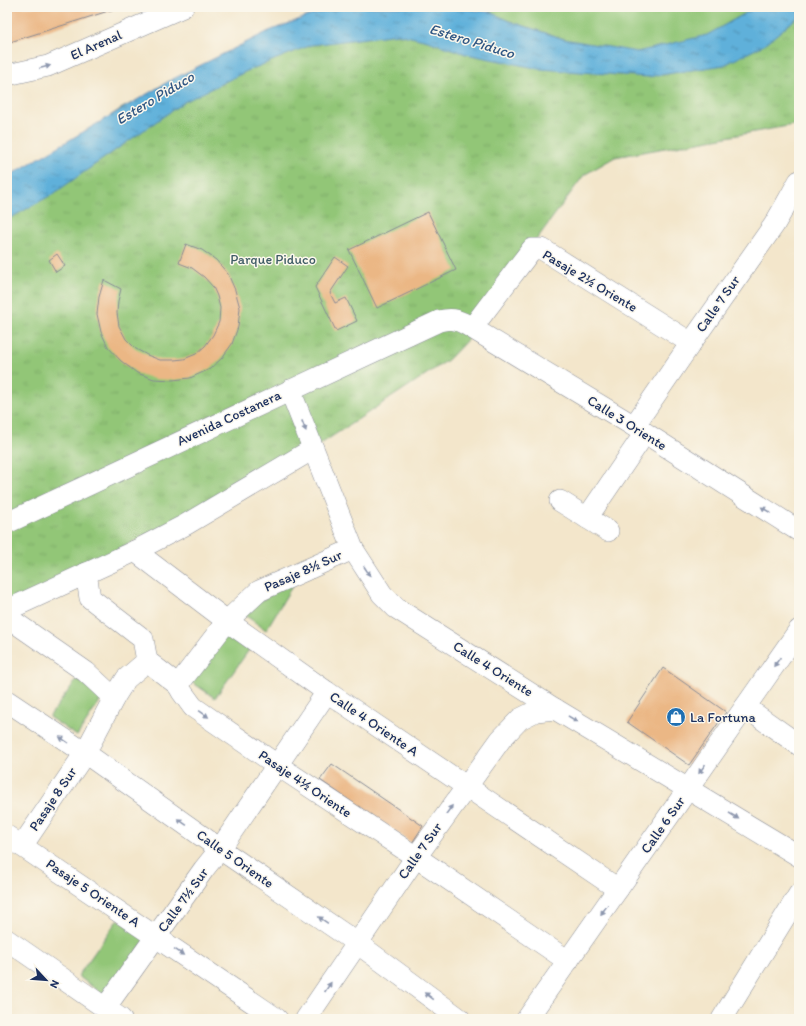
<svg xmlns="http://www.w3.org/2000/svg" width="806" height="1026" viewBox="0 0 806 1026" font-family="Itim,sans-serif">
  <style>
    .green { fill: #92c677; stroke: #567a6a }
    .park { fill: url(#park-tufts); stroke: #567a6a }
    .water { fill: url(#water-ripples); stroke: #3d709c }
    .building { fill: #ebb785 }
    .lines { fill: none; stroke-linecap: round; stroke-linejoin: round }
    .minor-casing { stroke: #878a94; stroke-width: 22 }
    .minor { stroke: #fff; stroke-width: 21 }
    .oneway { fill: #8d97ae }
    .labels { text-anchor: middle; dominant-baseline: central; stroke-width: 3; stroke-linejoin: round; paint-order: stroke }
    .street-label { font-size: 14px; fill: #1b2f5e; stroke: #fbf7ec }
    .park-label { font-size: 14px; fill: #3f5c66; stroke: #fbf7ec }
    .poi-label { font-size: 14px; fill: #1b2f5e; stroke: #fbf7ec; text-anchor: start }
    .water-label { font-size: 15px; font-style: italic; fill: #2f5683; stroke: #fbf7ec }
  </style>
  <defs>
    <pattern id="park-tufts" width="24" height="20" patternUnits="userSpaceOnUse"><rect width="24" height="20" fill="#92c677"/><path d="M3 7l-1-3M5 7V3M7 7l1-3M15 17l-1-3M17 17v-4M19 17l1-3" fill="none" stroke="#7daa69"/></pattern>
    <pattern id="water-ripples" width="26" height="14" patternUnits="userSpaceOnUse"><rect width="26" height="14" fill="#5fb0da"/><path d="M2 4q2-2 4 0t4 0M15 11q2-2 4 0t4 0" fill="none" stroke="#4e90b4"/></pattern>
  </defs>
  <rect width="100%" height="100%" fill="#fbf7ec"/>
  <filter id="ink" filterUnits="userSpaceOnUse"><feTurbulence type="fractalNoise" baseFrequency=".025" numOctaves="2"/><feDisplacementMap in="SourceGraphic" scale="8" xChannelSelector="R" yChannelSelector="G"/><feConvolveMatrix kernelMatrix="1 2 1 2 8 2 1 2 1" color-interpolation-filters="sRGB"/></filter>
  <filter id="wash" filterUnits="userSpaceOnUse"><feTurbulence type="fractalNoise" baseFrequency=".012" numOctaves="4" result="noise"/><feDisplacementMap in="SourceGraphic" scale="16" xChannelSelector="R" yChannelSelector="G"/><feGaussianBlur stdDeviation="0.9" result="paint"/><feColorMatrix in="noise" values="0 0 0 0 0 0 0 0 0 0 0 0 0 0 0 0 0 1.4 0 .05"/><feComposite in="paint" operator="in"/></filter>
  <g filter="url(#wash)">
    <rect width="100%" height="100%" fill="#f3e6cb"/>
    <g class="green">
      <polygon points="489,7 775,7 722,35 660,50 621,53 589,47 512,22 490,12"/>
      <polygon points="297,578 266,630 242,613"/>
      <polygon points="224,628 251,647 215,698 186,678"/>
      <polygon points="77,679 102,698 77,736 49,717"/>
      <polygon points="118,919 146,939 105,996 78,976"/>
    </g>
    <polygon class="park" points="799,7 799,124 615,157 584,175 472,327 467,340 448,360 313,449 7,607 7,184 122,108 230,53 305,22 660,58"/>
    <polygon class="water" points="348,7 452,7 490,12 512,22 564,39 637,52 707,35 744,14 755,7 799,7 799,16 764,45 724,65 648,77 540,69 466,54 428,41 398,34 311,45 247,71 184,102 53,194 7,220 7,177 169,81 269,31 311,15"/>
    <g id="blocks">
      <g class="building">
        <polygon points="7,7 121,7 7,43"/>
        <polygon points="428,212 456,270 377,308 349,250"/>
        <polygon points="186,244 202,250 216,260 228,274 235,290 240,308 238,327 232,344 222,358 210,369 190,378 173,380 154,379 137,373 121,361 108,347 101,332 97,314 99,297 104,280 121,289 118,301 117,313 119,326 126,339 136,349 147,355 160,360 174,360 184,359 196,354 205,346 213,335 219,322 220,308 217,296 213,287 204,277 192,268 179,263"/>
        <polygon points="57,254 65,266 56,272 49,260"/>
        <polygon points="335,257 348,266 330,293 335,303 346,298 357,321 336,331 315,287"/>
        <polygon points="663,668 726,712 689,765 627,722"/>
        <polygon points="332,764 423,826 412,843 320,780"/>
      </g>
    </g>
  </g>
  <g filter="url(#ink)">
    <use href="#blocks" fill-opacity="0" stroke="#878a94" stroke-width="1"/>
    <g class="lines">
      <defs>
        <g id="minor">
          <polyline points="7,75 48,66 183,7"/>
          <polyline points="472,328 532,249 542,249 691,343"/>
          <polyline points="290,390 353,549 382,594 396,608 555,709 688,789 799,856"/>
          <polyline points="634,426 691,343 774,225 785,206 799,181"/>
          <polyline points="560,501 608,531"/>
          <polyline points="587,518 645,433"/>
          <path d="M7,523C151,455 295,388 439,321C451,318 456,319 467,325L634,426L799,531"/>
          <polyline points="135,551 227,621 327,692 618,889"/>
          <polyline points="86,573 90,598 143,639 147,661 178,685 182,692 193,707 277,765 416,857 568,961"/>
          <polyline points="7,610 135,551 185,525 313,449"/>
          <polyline points="7,617 86,672 114,698"/>
          <polyline points="178,685 227,621 259,591 353,549"/>
          <polyline points="7,701 85,753 220,849 357,943 460,1019"/>
          <polyline points="745,707 799,745"/>
          <polyline points="7,836 277,1019"/>
          <polyline points="22,846 85,753 114,698 126,679 147,661"/>
          <polyline points="7,940 121,1019"/>
          <polyline points="105,1008 204,869 220,849 327,692"/>
          <polyline points="306,1019 416,857 501,739 520,719 536,711 555,709"/>
          <polyline points="527,1019 799,630"/>
          <polyline points="722,1019 799,894"/>
        </g>
      </defs>
      <use href="#minor" class="minor-casing"/>
      <use href="#minor" class="minor"/>
    </g>
    <defs><path id="oneway-solid" d="M-6-.8H1V-3.2L6.5 0L1 3.2V.8H-6Z"/></defs>
    <g class="oneway">
      <use href="#oneway-solid" transform="translate(45 67) rotate(-15)"/>
      <use href="#oneway-solid" transform="translate(304 426) rotate(69)"/>
      <use href="#oneway-solid" transform="translate(766 510) rotate(-148)"/>
      <use href="#oneway-solid" transform="translate(367 571) rotate(57)"/>
      <use href="#oneway-solid" transform="translate(777 662) rotate(125)"/>
      <use href="#oneway-solid" transform="translate(204 714) rotate(35)"/>
      <use href="#oneway-solid" transform="translate(573 719) rotate(31)"/>
      <use href="#oneway-solid" transform="translate(64 740) rotate(-146)"/>
      <use href="#oneway-solid" transform="translate(702 769) rotate(125)"/>
      <use href="#oneway-solid" transform="translate(449 810) rotate(-54)"/>
      <use href="#oneway-solid" transform="translate(734 816) rotate(32)"/>
      <use href="#oneway-solid" transform="translate(182 822) rotate(-145)"/>
      <use href="#oneway-solid" transform="translate(604 910) rotate(125)"/>
      <use href="#oneway-solid" transform="translate(323 920) rotate(-146)"/>
      <use href="#oneway-solid" transform="translate(179 952) rotate(34)"/>
      <use href="#oneway-solid" transform="translate(328 987) rotate(-56)"/>
      <use href="#oneway-solid" transform="translate(429 996) rotate(-144)"/>
    </g>
  </g>
  <defs>
    <symbol id="shop-disc" viewBox="-11 -11 22 22"><circle r="9.5" fill="#1f6fb2" stroke="#fbf7ec"/><path d="M-5-2.5h2.3a2.7 3.5 0 0 1 5.4 0H5L5.5 6h-11ZM-1.5-2.5h3a1.5 2.3 0 0 0-3 0Z" fill="#fff"/></symbol>
  </defs>
  <g fill-rule="evenodd">
    <use href="#shop-disc" x="665" y="706" width="22" height="22"/>
  </g>
  <g class="labels">
    <g class="street-label">
      <text transform="translate(96 45) rotate(-24)">El Arenal</text>
      <text transform="translate(590 281) rotate(31)">Pasaje 2½ Oriente</text>
      <text transform="translate(718 304) rotate(-55)">Calle 7 Sur</text>
      <text transform="translate(229 418) rotate(-25)">Avenida Costanera</text>
      <text transform="translate(627 423) rotate(32)">Calle 3 Oriente</text>
      <text transform="translate(303 571) rotate(-24)">Pasaje 8½ Sur</text>
      <text transform="translate(493 669) rotate(32)">Calle 4 Oriente</text>
      <text transform="translate(374 724) rotate(34)">Calle 4 Oriente A</text>
      <text transform="translate(305 784) rotate(34)">Pasaje 4½ Oriente</text>
      <text transform="translate(53 799) rotate(-56)">Pasaje 8 Sur</text>
      <text transform="translate(663 825) rotate(-55)">Calle 6 Sur</text>
      <text transform="translate(420 851) rotate(-55)">Calle 7 Sur</text>
      <text transform="translate(235 859) rotate(35)">Calle 5 Oriente</text>
      <text transform="translate(93 893) rotate(34)">Pasaje 5 Oriente A</text>
      <text transform="translate(183 900) rotate(-54)">Calle 7½ Sur</text>
    </g>
    <g class="park-label">
      <text x="273" y="259">Parque Piduco</text>
    </g>
    <g class="poi-label">
      <text x="690" y="717">La Fortuna</text>
    </g>
    <g class="water-label">
      <text transform="translate(472 41) rotate(17)">Estero Piduco</text>
      <text transform="translate(155 98) rotate(-31)">Estero Piduco</text>
    </g>
  </g>
  <rect width="806" height="1026" fill="none" stroke="#fbf7ec" stroke-width="24"/>
  <g transform="translate(46 980) rotate(116)" stroke="#fbf7ec" stroke-width="3" paint-order="stroke">
  <path d="M0-3L7 15L0 10L-7 15Z" fill="#1b2f5e"/>
  <text y="-6" font-size="11" font-weight="bold" text-anchor="middle" fill="#1b2f5e">N</text>
  </g>
</svg>
